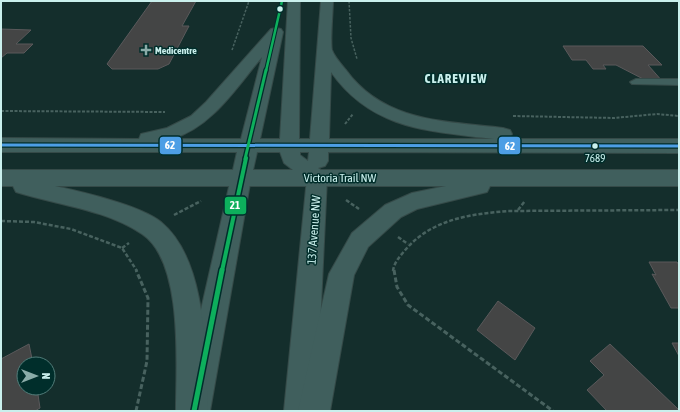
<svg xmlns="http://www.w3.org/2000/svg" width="680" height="412" viewBox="0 0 680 412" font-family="'Asap Condensed',sans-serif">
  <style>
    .building { fill: #444545; stroke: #5a595b }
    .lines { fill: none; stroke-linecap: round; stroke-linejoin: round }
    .service-casing { stroke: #354a48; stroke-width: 2 }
    .tertiary-casing { stroke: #354a48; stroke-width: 2 }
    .secondary-casing { stroke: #354a48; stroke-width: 2 }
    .path-far3 { stroke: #48625f; stroke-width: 1.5; stroke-dasharray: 2.5 1.5; stroke-linecap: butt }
    .path-far2 { stroke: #48625f; stroke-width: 2; stroke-dasharray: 3 1.5; stroke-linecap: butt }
    .path-far1 { stroke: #48625f; stroke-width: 2.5; stroke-dasharray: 4 2; stroke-linecap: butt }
    .path { stroke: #48625f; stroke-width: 3; stroke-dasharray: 5 2.5; stroke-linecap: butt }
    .service { fill: #405f5d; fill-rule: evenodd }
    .tertiary { fill: #405f5d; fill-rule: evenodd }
    .secondary { fill: #405f5d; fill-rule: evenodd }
    .bus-1-casing { stroke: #002e2b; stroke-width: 5.5 }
    .bus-2-far3-casing { stroke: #002e2b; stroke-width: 4.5 }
    .bus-2-far2-casing { stroke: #002e2b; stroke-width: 5.5 }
    .bus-2-far1-casing { stroke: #002e2b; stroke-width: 7 }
    .bus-2-casing { stroke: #002e2b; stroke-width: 8 }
    .bus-1 { stroke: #4d9ee5; stroke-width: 3 }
    .bus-2-far3 { stroke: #0daf5c; stroke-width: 2.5 }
    .bus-2-far2 { stroke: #0daf5c; stroke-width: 3 }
    .bus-2-far1 { stroke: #0daf5c; stroke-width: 4 }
    .bus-2 { stroke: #0daf5c; stroke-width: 5 }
    .bus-dot { fill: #caf0ed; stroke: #002e2b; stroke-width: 1.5 }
    .poi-dot { fill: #8aaca9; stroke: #002e2b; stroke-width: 1.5 }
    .labels { text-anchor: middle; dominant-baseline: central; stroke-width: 3; stroke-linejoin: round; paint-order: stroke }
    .far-poi-label { font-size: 10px; font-weight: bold; fill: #caf0ed; stroke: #002e2b; text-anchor: start }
    .bus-label { font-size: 11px; fill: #caf0ed; stroke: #002e2b }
    .street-label { font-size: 12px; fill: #caf0ed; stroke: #002e2b }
    .far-district-label { font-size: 13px; font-weight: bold; letter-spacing: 1px; fill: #caf0ed; stroke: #002e2b }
    .line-badge { stroke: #002e2b; stroke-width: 1.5 }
    .badge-label { font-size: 11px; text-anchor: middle; font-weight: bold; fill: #fff }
  </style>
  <rect width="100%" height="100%" fill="#142e2c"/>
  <g class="building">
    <polygon points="152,1 196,1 182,26 189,26 169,64 158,69 112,69 107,64"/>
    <polygon points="1,29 31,30 16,44 33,44 24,53 7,53 1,58"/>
    <polygon points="563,46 643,46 662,65 648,65 663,82 649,82 616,65 603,65 606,69 593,69 586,60 572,60"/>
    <polygon points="649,262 677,262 679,265 679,308 671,308 652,274 656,275"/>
    <polygon points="498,301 535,328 515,360 477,330"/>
    <polygon points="672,343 679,343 679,356"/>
    <polygon points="29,344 33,364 24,364 24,388 37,388 40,408 35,411 1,411 1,359"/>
    <polygon points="610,344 679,410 679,411 607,411 587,390 604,375 590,361"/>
  </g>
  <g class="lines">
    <defs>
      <polygon id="service" points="636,79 679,79 679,85 632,84 630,82"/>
      <g id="tertiary">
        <polygon points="241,170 248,173 251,178 210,411 178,411 231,178 234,173"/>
        <polygon points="317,170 324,173 327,178 316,411 284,411 307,178 310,173"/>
      </g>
      <path id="secondary" d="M288,1H300L299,139H310L321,1H333C333,10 330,43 332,50C334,56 341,64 346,70C384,122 444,121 503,128L510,130L512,134L510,138L507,139H679V153L328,152V161L325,166L318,168L321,170H679V186H490L487,192L417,209L401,217L368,247L354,275L330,411H298L329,274L352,233L385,205L412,193L446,186H55C82,192 140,205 161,222C208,261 205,355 208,411H176C176,366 184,262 142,234C105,209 57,205 16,192L13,186H1V170H233L237,152H1V138L139,139L141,134L167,128L191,116L206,102L271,29L276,28L281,29L283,32L260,139H280ZM262,57L241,139H172C212,127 236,88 262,57ZM331,72C372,130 429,131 494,139H329ZM257,152H280L284,163L293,170H253ZM300,152H309L308,161L300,155Z"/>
    </defs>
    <use href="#service" class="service-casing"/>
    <use href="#tertiary" class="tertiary-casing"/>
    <use href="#secondary" class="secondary-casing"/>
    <g class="path-far3">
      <polyline points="349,1 351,38 357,59"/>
      <polyline points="232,50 249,1"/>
    </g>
    <g class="path-far2">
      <polyline points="1,111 165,112"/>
      <polyline points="513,116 614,118 657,114 679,116"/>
      <polyline points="345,124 353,114"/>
    </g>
    <g class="path-far1">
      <polyline points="346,200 359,209"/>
      <polyline points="518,210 525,201"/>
      <polyline points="174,215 201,201"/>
      <polyline points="1,221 34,222 71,229 122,248 137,271"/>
      <polyline points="398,237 408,244"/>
      <polyline points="122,248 129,243"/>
      <path d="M393,271C394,262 401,255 407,248C433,219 471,214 508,211L679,210"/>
    </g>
    <g class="path">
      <polyline points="394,270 397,287 408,305 553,411"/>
      <polyline points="136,411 147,361 148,298 136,270"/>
    </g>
    <use href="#service" class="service"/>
    <use href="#tertiary" class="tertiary"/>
    <use href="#secondary" class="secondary"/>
    <defs>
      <polyline id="bus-1" points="1,145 679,146"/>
      <polyline id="bus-2-far3" points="266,71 282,1"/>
      <polyline id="bus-2-far2" points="245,159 266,70"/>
      <polyline id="bus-2-far1" points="222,271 246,158"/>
      <polyline id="bus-2" points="194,411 222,270"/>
    </defs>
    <use href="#bus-1" class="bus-1-casing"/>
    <use href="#bus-2-far3" class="bus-2-far3-casing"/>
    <use href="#bus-2-far2" class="bus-2-far2-casing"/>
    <use href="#bus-2-far1" class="bus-2-far1-casing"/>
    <use href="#bus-2" class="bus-2-casing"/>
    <use href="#bus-1" class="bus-1"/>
    <use href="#bus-2-far3" class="bus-2-far3"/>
    <use href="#bus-2-far2" class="bus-2-far2"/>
    <use href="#bus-2-far1" class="bus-2-far1"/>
    <use href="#bus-2" class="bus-2"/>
  </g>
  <g class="bus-dot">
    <circle cx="280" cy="9" r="3.5"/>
    <circle cx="595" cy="146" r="3.5"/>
  </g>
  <path class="poi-dot" d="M144 44h4v4h4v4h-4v4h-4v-4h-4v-4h4z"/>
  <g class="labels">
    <g class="far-poi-label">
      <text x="155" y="50">Medicentre</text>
    </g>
    <g class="bus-label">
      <text x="595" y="158">7689</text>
    </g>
    <g class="street-label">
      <text x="340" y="178">Victoria Trail NW</text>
      <text transform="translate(314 230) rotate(-86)">137 Avenue NW</text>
    </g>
    <g class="far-district-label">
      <text x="456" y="78">CLAREVIEW</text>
    </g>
  </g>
  <g class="line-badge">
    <rect x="159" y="136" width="23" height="19" rx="4" fill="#4d9ee5"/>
    <rect x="498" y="136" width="23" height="19" rx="4" fill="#4d9ee5"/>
    <rect x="224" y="196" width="23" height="19" rx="4" fill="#0daf5c"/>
  </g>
  <g class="badge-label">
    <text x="170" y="149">62</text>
    <text x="510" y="150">62</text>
    <text x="235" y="209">21</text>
  </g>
  <rect width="680" height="412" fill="none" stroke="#caf0ed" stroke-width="4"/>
  <g transform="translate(36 376) rotate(90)"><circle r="19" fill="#002e2b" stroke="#517c79"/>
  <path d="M0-3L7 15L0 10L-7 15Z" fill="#8aaca9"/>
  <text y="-6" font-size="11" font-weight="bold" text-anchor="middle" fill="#caf0ed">N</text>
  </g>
</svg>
